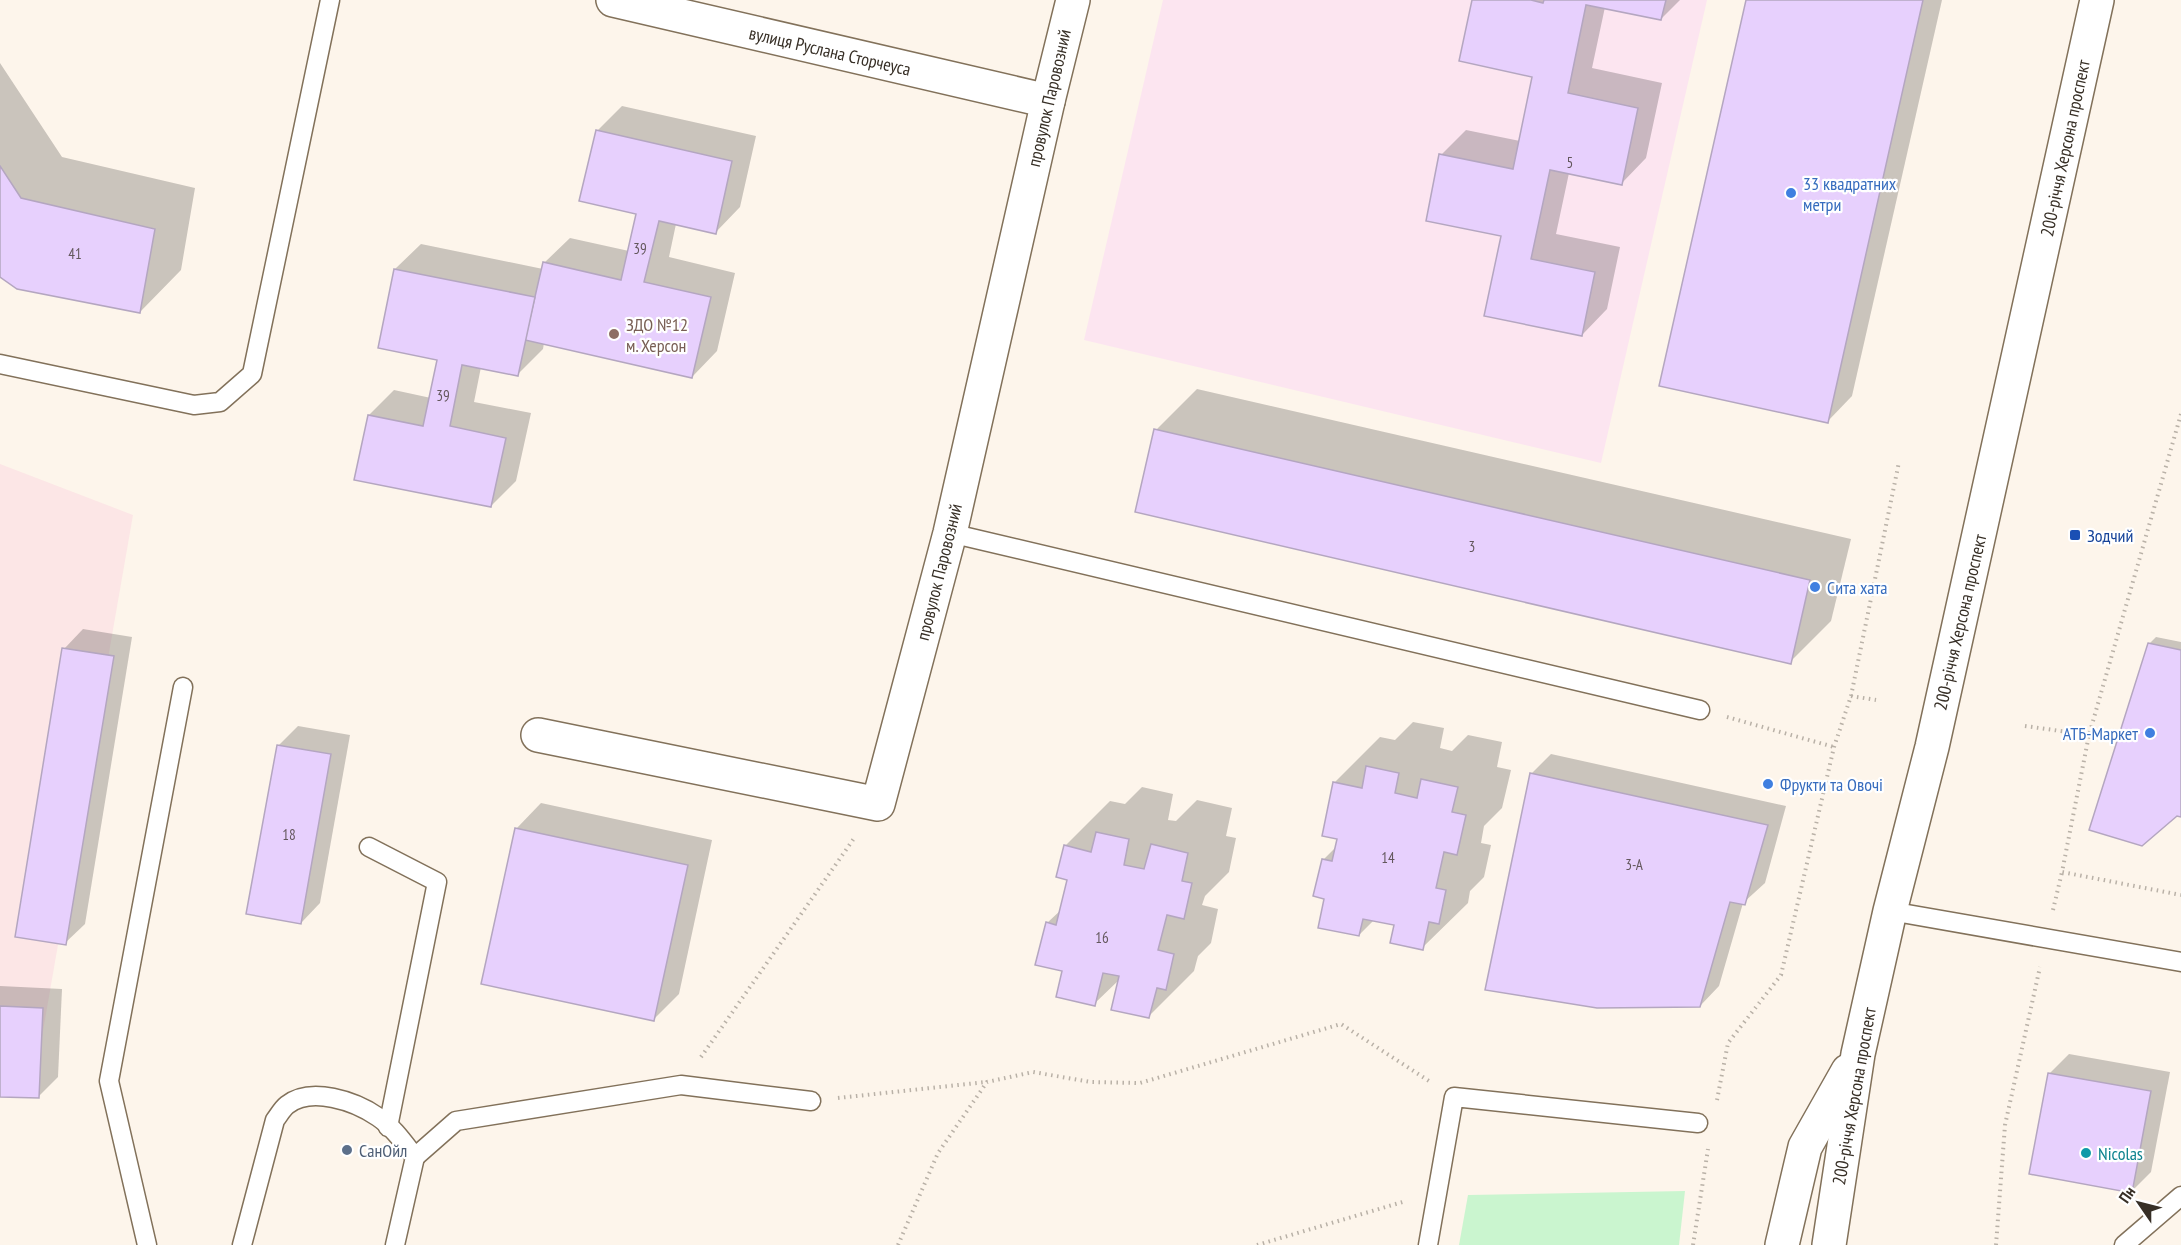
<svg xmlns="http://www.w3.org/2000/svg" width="2181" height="1245" viewBox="0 0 2181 1245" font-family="'PT Sans Narrow',sans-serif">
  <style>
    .commercial { fill: #fce5f0 }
    .industrial { fill: #fce6e6 }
    .green { fill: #caf5cf }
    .shadow { fill: #0003 }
    .building { fill: #e7d0fd; stroke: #b4a6c0; stroke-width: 1.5 }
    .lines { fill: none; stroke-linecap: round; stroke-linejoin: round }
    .service-casing { stroke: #82715a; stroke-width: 21 }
    .minor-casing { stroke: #82715a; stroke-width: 36 }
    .tertiary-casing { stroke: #82715a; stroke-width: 36 }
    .path { stroke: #b9b1a7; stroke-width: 4; stroke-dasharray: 1.5 4.5; stroke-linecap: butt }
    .service { stroke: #fff; stroke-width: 18 }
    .minor { stroke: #fff; stroke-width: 33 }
    .tertiary { stroke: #fff; stroke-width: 33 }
    .shop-dot { fill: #3f7fe0; stroke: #fff; stroke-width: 2 }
    .education-dot { fill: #8d6e63; stroke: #fff; stroke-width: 2 }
    .transit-dot { fill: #1a4fb4; stroke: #fff; stroke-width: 2 }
    .service-dot { fill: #5c6f8a; stroke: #fff; stroke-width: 2 }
    .culture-dot { fill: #0f9aa8; stroke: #fff; stroke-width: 2 }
    .labels { text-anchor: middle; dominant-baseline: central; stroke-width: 4.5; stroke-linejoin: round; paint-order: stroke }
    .number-label { font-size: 15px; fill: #63575c }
    .street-label { font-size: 18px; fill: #372f26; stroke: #fff }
    .shop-label { font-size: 18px; fill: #366cbe; stroke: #fff; text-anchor: start }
    .education-label { font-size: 18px; fill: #785e54; stroke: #fff; text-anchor: start }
    .transit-label { font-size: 18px; fill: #164399; stroke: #fff; text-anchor: start }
    .service-label { font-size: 18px; fill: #4e5e75; stroke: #fff; text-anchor: start }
    .culture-label { font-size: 18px; fill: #0d838f; stroke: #fff; text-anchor: start }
  </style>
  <rect width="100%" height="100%" fill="#fdf5eb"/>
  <polygon class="commercial" points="1163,0 1707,0 1601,463 1084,340"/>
  <polygon class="industrial" points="0,464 133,515 33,1088 0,1088"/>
  <polygon class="green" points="1685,1191 1679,1245 1459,1245 1468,1195"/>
  <g class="shadow">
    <polygon points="1474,0 1680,0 1661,19 1605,7 1592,68 1662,83 1646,158 1621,184 1569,173 1556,234 1620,247 1607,309 1582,335 1441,155 1466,130 1520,141 1533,75"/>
    <polygon points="1747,0 1942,0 1852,396 1827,422"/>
    <polygon points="0,63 62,157 195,188 181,270 140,312 0,275"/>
    <polygon points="622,106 756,136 740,207 715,233 676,224 669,257 735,273 717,351 692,377 544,343 543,349 518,374 481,367 474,402 531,413 516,481 491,506 369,415 394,390 431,398 438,359 395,269 421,244 543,269 544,263 570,238 629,251 638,213 597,131"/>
    <polygon points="1197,389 1851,539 1831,621 1790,662 1156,430"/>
    <polygon points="83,629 132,637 85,924 65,943 64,649"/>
    <polygon points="2156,637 2181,642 2181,815 2149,644"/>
    <polygon points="1413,722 1444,728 1440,748 1452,751 1468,735 1502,742 1497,767 1511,770 1502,808 1484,826 1481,843 1491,845 1484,877 1470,891 1468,903 1422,948 1396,924 1374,920 1359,935 1326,898 1323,860 1337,846 1338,838 1334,783 1380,737 1395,740"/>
    <polygon points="298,726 350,735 320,903 301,923 278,746"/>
    <polygon points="1551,754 1786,806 1765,883 1743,903 1719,986 1700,1006 1531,774"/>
    <polygon points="1142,787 1173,794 1168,820 1176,821 1197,800 1232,808 1226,836 1236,838 1229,872 1205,896 1202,905 1218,909 1211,943 1198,956 1194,971 1148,1017 1120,979 1094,1004 1064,970 1047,923 1062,909 1069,879 1065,846 1110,801 1125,804"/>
    <polygon points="541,803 712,840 679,994 654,1019 516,829"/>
    <polygon points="0,986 62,989 58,1077 38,1097 0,1095"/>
    <polygon points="2069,1054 2170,1072 2151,1172 2132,1191 2049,1074"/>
  </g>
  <g class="building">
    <polygon points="1472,0 1531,0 1543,3 1544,0 1666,0 1661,20 1586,5 1568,93 1638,108 1622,185 1550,170 1531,259 1595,272 1582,336 1484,316 1501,236 1426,221 1439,154 1513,169 1532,77 1459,61"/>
    <polygon points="1746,0 1923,0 1828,423 1659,386"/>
    <polygon points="596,130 732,161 716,234 659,221 644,282 711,297 692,378 525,340 543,262 621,280 636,214 579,201"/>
    <polygon points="0,166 21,198 155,229 140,313 17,289 0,277"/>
    <polygon points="394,269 535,297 518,376 462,365 450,426 506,438 491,507 354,480 368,415 423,426 437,360 378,348"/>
    <polygon points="1154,429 1810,580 1791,664 1135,512"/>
    <polygon points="2148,643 2181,650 2181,817 2177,816 2142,846 2089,830"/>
    <polygon points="62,648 114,656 66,945 15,937"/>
    <polygon points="277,745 331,754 301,924 246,914"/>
    <polygon points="1366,766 1399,773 1395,793 1417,798 1421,779 1458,787 1452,812 1466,815 1457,855 1444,852 1436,888 1446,890 1439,924 1429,922 1423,950 1390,943 1394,925 1363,919 1359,936 1318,928 1324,899 1313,896 1322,859 1332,861 1337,839 1322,836 1333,782 1362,788"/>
    <polygon points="1530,773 1768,825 1745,905 1730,902 1700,1007 1597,1008 1485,990"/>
    <polygon points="515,828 688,865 654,1021 481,984"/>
    <polygon points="1096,832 1129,839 1124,865 1144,869 1151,844 1188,853 1182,881 1192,883 1184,919 1167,915 1158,950 1174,954 1166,990 1157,988 1149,1018 1111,1010 1119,976 1103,973 1095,1006 1056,997 1062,971 1035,965 1046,922 1056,925 1067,880 1056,877 1064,845 1091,852"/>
    <polygon points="0,1006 43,1008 39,1098 0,1097"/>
    <polygon points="2048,1073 2151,1091 2132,1193 2029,1174"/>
  </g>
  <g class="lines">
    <defs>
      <g id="service">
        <polyline points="0,364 194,405 220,402 252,374 330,0"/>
        <polyline points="950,533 1700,710"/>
        <polyline points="369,847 437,882 388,1127"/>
        <polyline points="1890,911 2181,962"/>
        <polyline points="415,1157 456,1121 681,1085 811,1101"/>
        <polyline points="147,1245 109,1081 183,687"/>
        <path d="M242,1245L275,1120C279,1115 282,1109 287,1105C311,1086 355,1101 378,1117C393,1127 404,1143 415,1157L395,1245"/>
        <polyline points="1428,1245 1454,1097 1698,1123"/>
        <polyline points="2124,1245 2181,1196"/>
      </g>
      <g id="minor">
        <polyline points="613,0 1048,101"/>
        <polyline points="538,735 878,804 950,533 1048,101 1073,0"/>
      </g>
      <g id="tertiary">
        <polyline points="1782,1245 1805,1147 1848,1071"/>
        <polyline points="1829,1245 1858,1054 1890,911 1932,747 2097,0"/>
      </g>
    </defs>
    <use href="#service" class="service-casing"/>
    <use href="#minor" class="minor-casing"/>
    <use href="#tertiary" class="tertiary-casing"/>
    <g class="path">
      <polyline points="2181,414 2089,735 2062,872 2181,895"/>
      <polyline points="1851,696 1876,700"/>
      <polyline points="1727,717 1834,747"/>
      <polyline points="2025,726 2089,735"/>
      <polyline points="2053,910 2062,872"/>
      <polyline points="701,1057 855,837"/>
      <polyline points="838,1098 986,1082"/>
      <polyline points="1717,1100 1728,1043 1781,975 1834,747 1851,696 1899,462"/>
      <polyline points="898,1245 938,1153 987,1082 1033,1072 1091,1082 1140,1083 1341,1024 1429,1081"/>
      <polyline points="1257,1245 1406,1201"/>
      <polyline points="1693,1245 1708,1149"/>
      <polyline points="1996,1245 2005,1125 2040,967"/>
    </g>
    <use href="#service" class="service"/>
    <use href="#minor" class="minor"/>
    <use href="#tertiary" class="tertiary"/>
  </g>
  <g class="shop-dot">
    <circle cx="1791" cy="193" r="6"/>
    <circle cx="1815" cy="587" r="6"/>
    <circle cx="2150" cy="733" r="6"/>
    <circle cx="1768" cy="784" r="6"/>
  </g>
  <circle class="education-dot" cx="614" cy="334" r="6"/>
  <rect class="transit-dot" x="2069" y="529" width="12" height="12" rx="3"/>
  <circle class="service-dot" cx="347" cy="1150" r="6"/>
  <circle class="culture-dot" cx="2086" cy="1153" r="6"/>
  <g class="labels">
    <g class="number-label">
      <text x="1570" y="162">5</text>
      <text x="640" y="248">39</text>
      <text x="75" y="253">41</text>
      <text x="443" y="395">39</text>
      <text x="1472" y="546">3</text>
      <text x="289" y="834">18</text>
      <text x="1388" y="857">14</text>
      <text x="1634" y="864">3-А</text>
      <text x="1102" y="937">16</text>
    </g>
    <g class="street-label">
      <text transform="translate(830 51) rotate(13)">вулиця Руслана Сторчеуса</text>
      <text transform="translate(1049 98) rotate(-77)">провулок Паровозний</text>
      <text transform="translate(2065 148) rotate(-78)">200-річчя Херсона проспект</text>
      <text transform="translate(939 572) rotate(-76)">провулок Паровозний</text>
      <text transform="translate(1960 622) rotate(-77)">200-річчя Херсона проспект</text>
      <text transform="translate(1854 1096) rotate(-80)">200-річчя Херсона проспект</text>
    </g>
    <g class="shop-label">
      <text x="1803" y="183">33 квадратних<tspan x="1803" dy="21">метри</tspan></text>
      <text x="1827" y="587">Сита хата</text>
      <text x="2138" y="733" text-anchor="end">АТБ-Маркет</text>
      <text x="1780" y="784">Фрукти та Овочі</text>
    </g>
    <g class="education-label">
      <text x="626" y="324">ЗДО №12<tspan x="626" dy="21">м. Херсон</tspan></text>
    </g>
    <g class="transit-label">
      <text x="2087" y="535">Зодчий</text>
    </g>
    <g class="service-label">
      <text x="359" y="1150">СанОйл</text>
    </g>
    <g class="culture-label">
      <text x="2098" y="1153">Nicolas</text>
    </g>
  </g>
  <g transform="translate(2139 1203) rotate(305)" stroke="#ffffff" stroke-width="4.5" paint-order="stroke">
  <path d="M0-4.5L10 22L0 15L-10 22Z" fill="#372f26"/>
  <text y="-9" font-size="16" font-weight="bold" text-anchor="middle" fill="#372f26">Пн</text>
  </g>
</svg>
